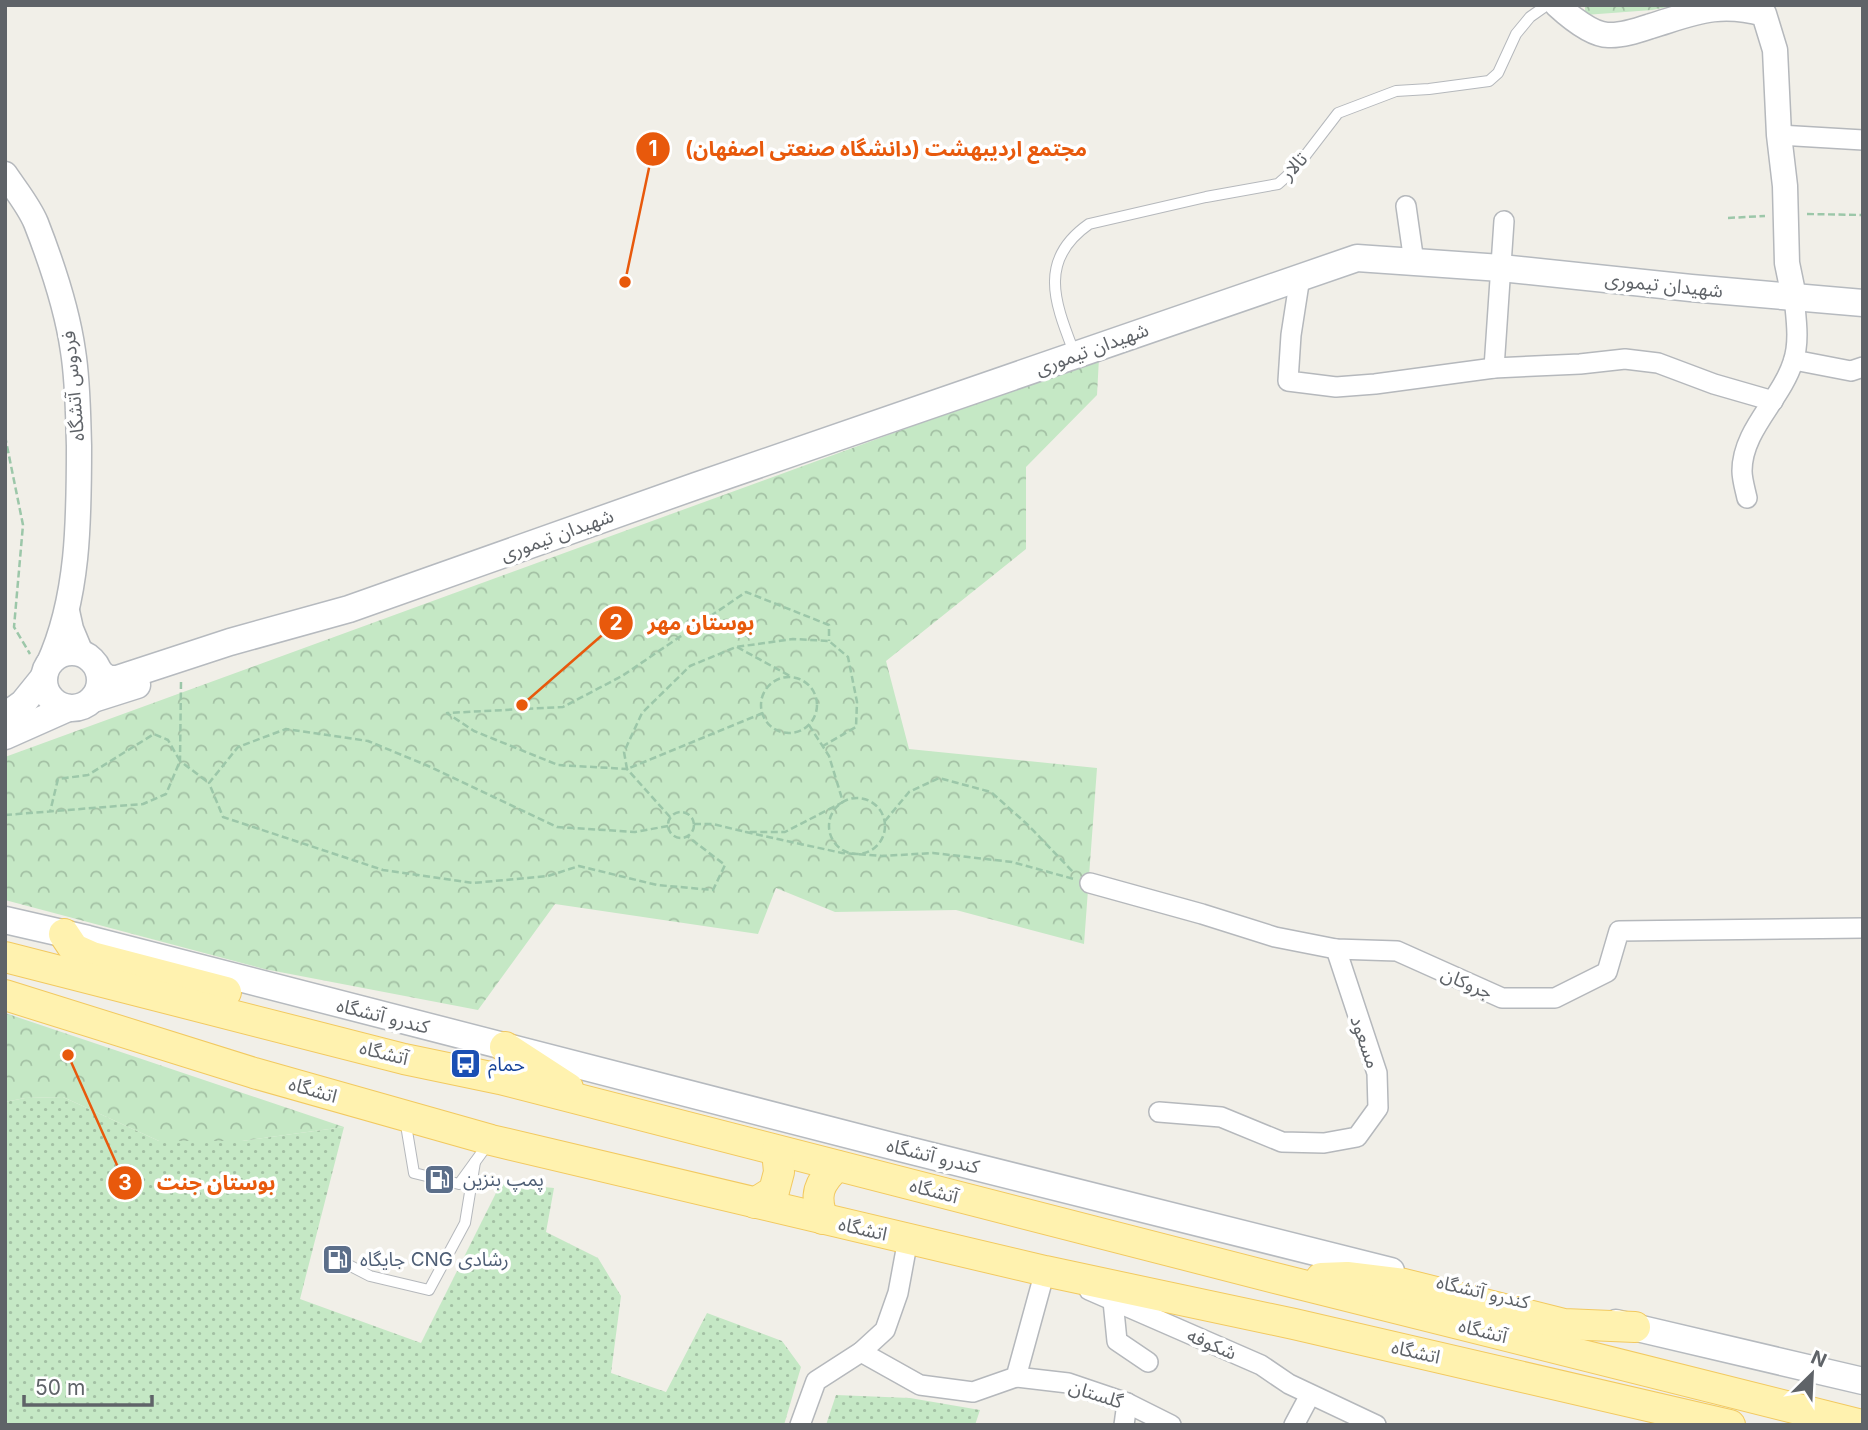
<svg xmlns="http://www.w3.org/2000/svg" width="1868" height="1430" viewBox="0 0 1868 1430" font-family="Inter,'Noto Sans Arabic',sans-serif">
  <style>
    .grass { fill: url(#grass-dots) }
    .forest { fill: url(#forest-crowns) }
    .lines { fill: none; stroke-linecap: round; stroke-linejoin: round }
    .service-casing { stroke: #b5b8bc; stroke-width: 12 }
    .minor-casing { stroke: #b5b8bc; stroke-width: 22 }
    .tertiary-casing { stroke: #b5b8bc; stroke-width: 27 }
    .secondary-casing { stroke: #b6babf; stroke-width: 29 }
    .primary-casing { stroke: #f2c960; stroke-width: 32 }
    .path { stroke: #9cc7a9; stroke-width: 2.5; stroke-dasharray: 7 3.5; stroke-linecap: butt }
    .service { stroke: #fff; stroke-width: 10 }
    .minor { stroke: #fff; stroke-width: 19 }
    .tertiary { stroke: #fff; stroke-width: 24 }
    .secondary { stroke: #fff; stroke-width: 26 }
    .primary { stroke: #fff2af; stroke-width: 30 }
    .labels { text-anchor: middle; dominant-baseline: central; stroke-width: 7; stroke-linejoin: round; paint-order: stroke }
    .street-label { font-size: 19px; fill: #5f6368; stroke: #fff }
    .transit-label { font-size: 19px; fill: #164399; stroke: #fff; text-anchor: start }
    .service-label { font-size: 19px; fill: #4e5e75; stroke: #fff; text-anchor: start }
    .leader { fill: none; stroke: #e8590c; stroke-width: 2.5 }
    .callout-dot { fill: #e8590c; stroke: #fff; stroke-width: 2.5 }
    .mark-label { font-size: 21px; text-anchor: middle; font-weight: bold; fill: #fff }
    .callout-label { font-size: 21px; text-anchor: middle; font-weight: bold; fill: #e8590c; stroke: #fff; stroke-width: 7; stroke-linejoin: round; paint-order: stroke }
  </style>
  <defs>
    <pattern id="grass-dots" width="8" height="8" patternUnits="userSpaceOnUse" patternTransform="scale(1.75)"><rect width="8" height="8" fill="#c5e8c5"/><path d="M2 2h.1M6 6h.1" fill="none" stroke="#a3c0a4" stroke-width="1.8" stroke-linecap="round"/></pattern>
    <pattern id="forest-crowns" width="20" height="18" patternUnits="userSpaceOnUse" patternTransform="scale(1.75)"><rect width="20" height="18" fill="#c5e8c5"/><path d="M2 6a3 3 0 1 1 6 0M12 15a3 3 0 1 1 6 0" fill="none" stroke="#a3c0a4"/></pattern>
  </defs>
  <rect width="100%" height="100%" fill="#f1efe8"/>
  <g class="grass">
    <polygon points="63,1097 159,1141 242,1141 344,1127 300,1299 421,1343 501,1183 554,1188 546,1232 598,1258 621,1296 611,1373 666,1392 707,1313 782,1341 801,1367 784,1425 5,1425 5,1102 25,1098"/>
    <polygon points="836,1395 910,1398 980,1410 975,1425 826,1425"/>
  </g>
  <g class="forest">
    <polygon points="1585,5 1677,5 1652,10 1585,15"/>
    <polygon points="1099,358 1097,395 1026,467 1026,549 886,661 909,749 1097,768 1084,944 956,910 835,912 776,888 758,934 555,904 478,1010 264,969 5,900 5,757"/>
    <polygon points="5,1013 344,1127 242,1141 159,1141 63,1097 25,1098 5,1102"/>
  </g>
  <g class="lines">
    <defs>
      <g id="service">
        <path d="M1075,355C1056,305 1036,261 1089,224L1206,197L1278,184L1295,169L1338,113L1396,91L1429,89L1489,81L1498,73L1516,34L1530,17L1547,5"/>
        <polyline points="405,1119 414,1173 459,1184 488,1144"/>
        <polyline points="337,1259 370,1276 429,1290 465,1223 475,1162"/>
      </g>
      <g id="minor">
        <polyline points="1779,135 1863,140"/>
        <polyline points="1406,206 1414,262"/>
        <polyline points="1300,277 1291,335 1288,381 1336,387 1375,384 1494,368 1580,364 1625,359 1658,363 1714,384 1773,401"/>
        <polyline points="1794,360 1851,371 1863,367"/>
        <polyline points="1494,368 1504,221"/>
        <path d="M1747,498C1745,489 1742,479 1742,471C1742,430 1781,400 1793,362C1800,342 1796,318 1794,297"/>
        <polyline points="1090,883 1202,914 1275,937 1336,949 1397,951 1502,998 1555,998 1607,972 1619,931 1863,928"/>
        <polyline points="1159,1112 1221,1117 1282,1142 1324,1143 1357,1137 1378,1108 1377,1073 1336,949"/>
        <polyline points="1089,1290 1261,1365 1289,1384 1376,1425"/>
        <polyline points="1113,1301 1117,1341 1148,1362"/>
        <polyline points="861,1352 920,1385 973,1392 1016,1377 1045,1271 1055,1276"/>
        <polyline points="1016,1377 1068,1383 1127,1403 1171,1425"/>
        <polyline points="800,1425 816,1381 861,1352 885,1330 898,1293 908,1239"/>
        <polyline points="1124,1425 1127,1403"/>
        <polyline points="1294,1425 1310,1395"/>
      </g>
      <g id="tertiary">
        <path d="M1557,5C1569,16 1592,35 1608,35C1622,36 1639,30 1651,26C1694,13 1718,1 1764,14L1775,50L1779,135L1785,186L1787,263L1794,297"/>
        <path d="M5,174C15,189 29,206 36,223C52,264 67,308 73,351C78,382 78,414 79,446C79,519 79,598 48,665"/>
        <polyline points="67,611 71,629 81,653"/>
      </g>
      <g id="secondary">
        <circle cx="72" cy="680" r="28"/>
        <polyline points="100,673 108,679 117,679 230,642 349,609 696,486 1357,258 1501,268 1691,288 1863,303"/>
        <polyline points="93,699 137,685"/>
        <polyline points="5,716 23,703 44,677"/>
        <polyline points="5,736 68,708"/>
        <polyline points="5,920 88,939 888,1145 1391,1271"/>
        <polyline points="1616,1323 1863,1381"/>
      </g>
      <g id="primary">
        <polyline points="64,934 74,949 92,957 226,992"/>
        <polyline points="5,957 404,1059 500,1079 1283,1280 1862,1425"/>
        <polyline points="5,995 254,1073 491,1140 1045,1271 1294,1324 1730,1425"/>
        <polyline points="505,1047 568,1088"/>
        <polyline points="755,1203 774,1191 779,1172 777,1151"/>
        <path d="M823,1219C814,1196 818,1183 837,1166"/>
        <polyline points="1321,1278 1347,1277 1404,1284 1564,1324 1635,1327"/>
      </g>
    </defs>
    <use href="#service" class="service-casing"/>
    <use href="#minor" class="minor-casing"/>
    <use href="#tertiary" class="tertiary-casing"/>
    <use href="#secondary" class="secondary-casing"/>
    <use href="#primary" class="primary-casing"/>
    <g class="path">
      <polyline points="1807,214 1863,215"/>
      <polyline points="1728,218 1765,216"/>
      <polyline points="5,436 23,525 14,627 30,654"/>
      <polyline points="737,647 790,676"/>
      <circle cx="789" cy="705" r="28"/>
      <polyline points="181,682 180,761 209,783"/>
      <polyline points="763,713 627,769 624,752 642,713 690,666 736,647 793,639 829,641 848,657 857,702 856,727 823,746"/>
      <polyline points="809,725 829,756 843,802 785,832 746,832 842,853 882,856 933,853 1012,862 1074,879"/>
      <circle cx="857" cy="826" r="28"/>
      <circle cx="681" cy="825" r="13"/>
      <polyline points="5,815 143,804 166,794 180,761 168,740 154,734 88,775 58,779 50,812"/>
      <polyline points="670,817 627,769 558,765 474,731 447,713 563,707 622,676 746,592 829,625 829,641"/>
      <polyline points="885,821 909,792 939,778 991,792 1028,825 1074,873"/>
      <polyline points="694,824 713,824 746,832"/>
      <polyline points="668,826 635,832 557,827 426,765 368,741 286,729 238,747 209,783 223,817 383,870 473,883 548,876 579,866 657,885 713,890 725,865 687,836"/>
    </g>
    <use href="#service" class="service"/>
    <use href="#minor" class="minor"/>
    <use href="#tertiary" class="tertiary"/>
    <use href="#secondary" class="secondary"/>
    <use href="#primary" class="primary"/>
  </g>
  <defs>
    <symbol id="bus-square" viewBox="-11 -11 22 22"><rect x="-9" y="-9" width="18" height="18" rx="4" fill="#1a4fb4" stroke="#fff"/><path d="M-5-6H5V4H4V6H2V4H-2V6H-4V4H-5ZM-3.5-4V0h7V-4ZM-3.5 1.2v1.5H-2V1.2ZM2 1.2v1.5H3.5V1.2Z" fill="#fff"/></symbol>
    <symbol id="fuel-square" viewBox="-11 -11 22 22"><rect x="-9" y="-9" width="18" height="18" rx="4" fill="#5c6f8a" stroke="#fff"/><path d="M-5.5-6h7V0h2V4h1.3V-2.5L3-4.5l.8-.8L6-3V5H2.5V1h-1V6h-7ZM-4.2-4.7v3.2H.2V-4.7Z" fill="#fff"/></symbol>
  </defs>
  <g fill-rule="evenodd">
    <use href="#bus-square" x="448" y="1046" width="35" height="35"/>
    <use href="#fuel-square" x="422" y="1162" width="35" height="35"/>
    <use href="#fuel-square" x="320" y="1242" width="35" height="35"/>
  </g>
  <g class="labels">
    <g class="street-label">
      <text transform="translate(1294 166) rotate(-47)">تالار</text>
      <text transform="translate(1664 285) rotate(6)">شهیدان تیموری</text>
      <text transform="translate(1092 349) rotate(-20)">شهیدان تیموری</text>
      <text transform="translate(73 386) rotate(-95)">فردوس آتشگاه</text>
      <text transform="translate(557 535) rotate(-20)">شهیدان تیموری</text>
      <text transform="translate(1467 983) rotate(23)">جروکان</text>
      <text transform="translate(383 1016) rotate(14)">کندرو آتشگاه</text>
      <text transform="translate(1365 1042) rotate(71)">مسعود</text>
      <text transform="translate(384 1053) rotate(14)">آتشگاه</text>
      <text transform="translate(313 1090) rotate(16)">اتشگاه</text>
      <text transform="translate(933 1156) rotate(14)">کندرو آتشگاه</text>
      <text transform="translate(934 1191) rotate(15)">آتشگاه</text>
      <text transform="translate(863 1229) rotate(13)">اتشگاه</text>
      <text transform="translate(1483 1292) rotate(13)">کندرو آتشگاه</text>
      <text transform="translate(1483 1331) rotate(14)">آتشگاه</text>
      <text transform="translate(1212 1344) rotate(23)">شکوفه</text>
      <text transform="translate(1416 1352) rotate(13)">اتشگاه</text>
      <text transform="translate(1096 1394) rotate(18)">گلستان</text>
    </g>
    <g class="transit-label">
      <text x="488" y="1064">حمام</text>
    </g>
    <g class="service-label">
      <text x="463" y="1179">پمپ بنزین</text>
      <text x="360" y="1259">جایگاه CNG رشادی</text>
    </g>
  </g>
  <path class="leader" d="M625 282L653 149M522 705L616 623M68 1055L125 1183"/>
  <g class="callout-dot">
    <circle cx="625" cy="282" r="7"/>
    <circle cx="522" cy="705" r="7"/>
    <circle cx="68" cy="1055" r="7"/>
    <circle cx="653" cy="149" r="18"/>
    <circle cx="616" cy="623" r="18"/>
    <circle cx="125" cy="1183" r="18"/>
  </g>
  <g class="mark-label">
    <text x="653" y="156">1</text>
    <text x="616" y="630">2</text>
    <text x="125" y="1190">3</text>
  </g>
  <g class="callout-label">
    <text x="886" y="156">مجتمع اردیبهشت (دانشگاه صنعتی اصفهان)</text>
    <text x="701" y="630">بوستان مهر</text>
    <text x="216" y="1190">بوستان جنت</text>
  </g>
  <rect width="1868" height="1430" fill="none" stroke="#5f6368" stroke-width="14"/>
  <g transform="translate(1812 1374) rotate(24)" stroke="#ffffff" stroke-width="5" paint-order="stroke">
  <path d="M0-5L12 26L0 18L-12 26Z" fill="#5f6368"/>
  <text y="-10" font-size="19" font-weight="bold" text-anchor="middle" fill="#5f6368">N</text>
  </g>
  <path d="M24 1395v10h128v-10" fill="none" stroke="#5f6368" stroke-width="3.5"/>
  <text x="35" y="1395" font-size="21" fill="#5f6368" stroke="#ffffff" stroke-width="5" paint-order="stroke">50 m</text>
</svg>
